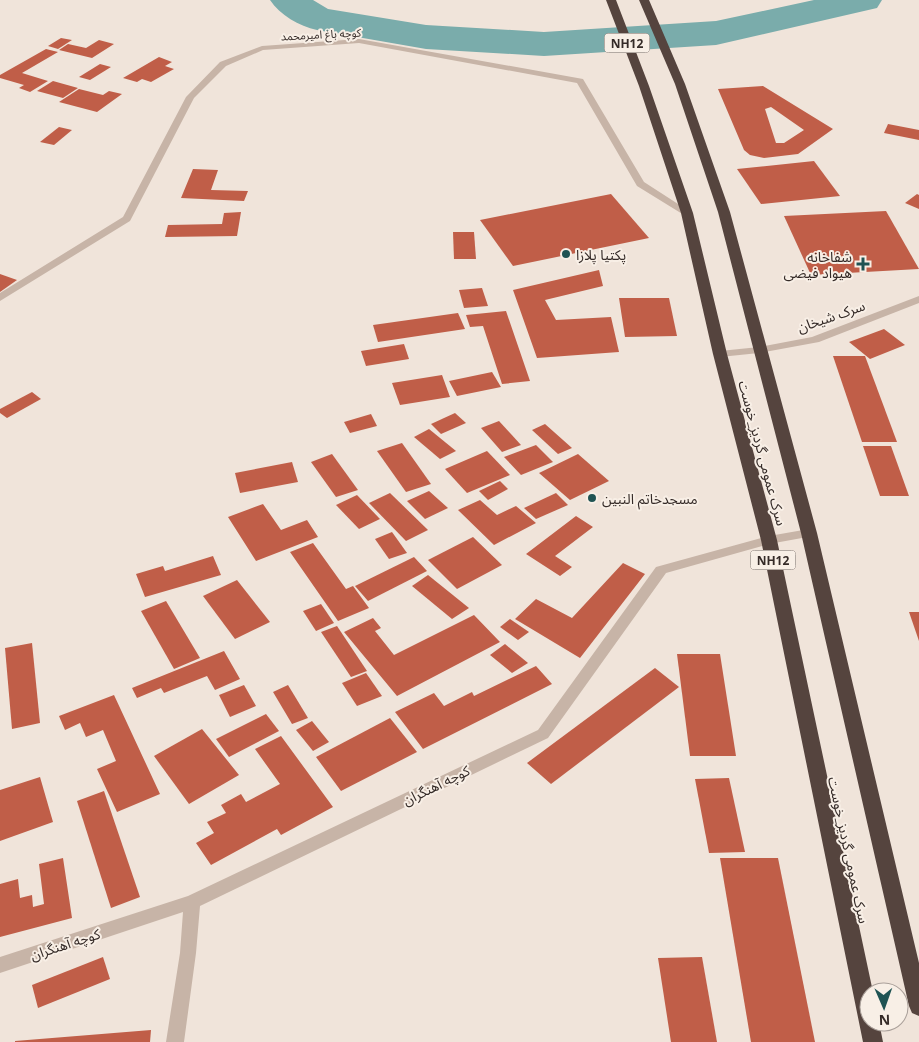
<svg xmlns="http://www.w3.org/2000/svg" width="919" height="1042" viewBox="0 0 919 1042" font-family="'Open Sans','Noto Sans Arabic',sans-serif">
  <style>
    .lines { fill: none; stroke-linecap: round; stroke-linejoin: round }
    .river { fill: #7aacab; fill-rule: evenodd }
    .building { fill: #c05e48; fill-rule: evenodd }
    .minor { fill: #c7b4a7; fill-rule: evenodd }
    .highway { fill: #55443e; fill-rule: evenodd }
    .poi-dot { fill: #1f5353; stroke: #f8efe6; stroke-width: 2 }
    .labels { text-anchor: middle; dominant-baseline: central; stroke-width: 4; stroke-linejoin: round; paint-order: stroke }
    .far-street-label { font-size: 11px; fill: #342a27; stroke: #f8efe6 }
    .shield { fill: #f8efe6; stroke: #6f6560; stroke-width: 1 }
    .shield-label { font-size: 12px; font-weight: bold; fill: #342a27 }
    .poi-label { font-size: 14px; fill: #342a27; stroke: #f8efe6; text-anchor: start }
    .street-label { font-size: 14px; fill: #342a27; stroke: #f8efe6 }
  </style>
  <rect width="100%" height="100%" fill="#f0e4da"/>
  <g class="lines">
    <path class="river" d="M270,0H313L328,9L426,25L544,32L716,21L814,0H882L877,8L716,45L544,56L426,49L317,30C299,26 280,15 270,0Z"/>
  </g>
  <g class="building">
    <polygon points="61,38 72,40 58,49 48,46"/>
    <polygon points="99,40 114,44 92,58 59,50 68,44 86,48"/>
    <polygon points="46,49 58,52 22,73 48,81 30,92 19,88 24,85 0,78 0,75"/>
    <polygon points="159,57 172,62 165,66 174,69 151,82 142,79 137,82 123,78"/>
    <polygon points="100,64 111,67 90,80 79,77"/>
    <polygon points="53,81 78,88 63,98 37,91"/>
    <path d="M763,86L833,129L798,154L764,158L750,155L744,150L718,89ZM771,107L804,130L784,143H776L765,109Z"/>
    <polygon points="79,89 103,95 109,91 122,94 97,112 59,102"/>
    <polygon points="888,124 919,130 919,140 884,133"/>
    <polygon points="59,127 72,130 54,145 40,142"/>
    <polygon points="814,161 840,196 761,204 737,169"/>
    <polygon points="193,169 218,170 211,190 248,191 244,201 181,198"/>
    <polygon points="611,194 649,238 513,266 480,220"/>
    <polygon points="917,194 919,195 919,209 905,203"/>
    <polygon points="886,211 919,269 811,275 784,216"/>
    <polygon points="241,212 237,236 165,237 168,225 222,224 224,213"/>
    <polygon points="453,232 474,232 476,259 454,259"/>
    <polygon points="599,270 603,286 545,300 556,320 611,317 619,352 537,358 513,290"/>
    <polygon points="0,274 17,280 0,292"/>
    <polygon points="482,288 488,306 464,308 459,290"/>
    <polygon points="619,298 669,298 677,336 625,337"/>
    <polygon points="506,311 530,381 502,384 483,326 470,327 466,315"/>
    <polygon points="458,313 465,329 378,342 373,325"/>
    <polygon points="884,329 905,345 870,359 849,342"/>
    <polygon points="404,344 409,359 366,366 361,351"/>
    <polygon points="833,356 865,356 897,442 862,442"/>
    <polygon points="492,372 501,387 457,396 449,381"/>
    <polygon points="442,375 450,397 400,405 392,383"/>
    <polygon points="32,392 41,399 7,418 0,413 0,409"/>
    <polygon points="455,413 466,423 441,434 431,424"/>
    <polygon points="371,414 377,426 350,433 344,422"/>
    <polygon points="499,421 521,445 502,452 481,428"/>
    <polygon points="545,424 572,448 558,454 532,430"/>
    <polygon points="429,429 456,451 440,459 414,437"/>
    <polygon points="402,443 431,484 406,492 377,451"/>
    <polygon points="536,445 553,462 521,475 504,457"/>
    <polygon points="863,446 891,446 909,496 880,496"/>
    <polygon points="487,451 510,475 467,493 445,469"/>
    <polygon points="332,454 358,490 336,497 311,462"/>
    <polygon points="578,454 609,481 570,500 539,473"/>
    <polygon points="292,462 298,482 240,493 235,473"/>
    <polygon points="500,481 508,489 488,500 479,491"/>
    <polygon points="429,491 448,508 425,519 407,501"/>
    <polygon points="390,493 428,530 406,541 369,503"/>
    <polygon points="556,493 568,505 536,519 524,508"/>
    <polygon points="357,495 380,519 359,529 336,505"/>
    <polygon points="480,500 497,515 516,506 536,523 494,545 458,510"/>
    <polygon points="263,504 281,530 307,520 318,537 256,561 228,517"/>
    <polygon points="576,516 593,527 555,556 572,567 560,576 526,554"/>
    <polygon points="392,532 407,553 389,559 375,539"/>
    <polygon points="473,537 502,565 457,589 428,560"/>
    <polygon points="313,543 346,589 353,586 369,608 338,621 290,552"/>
    <polygon points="213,556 221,575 145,597 136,574 163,566 165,571"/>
    <polygon points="414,557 427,571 368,601 355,586"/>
    <polygon points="623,563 645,574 580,658 515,619 536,599 572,618"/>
    <polygon points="428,575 469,608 452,619 412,586"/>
    <polygon points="237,580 270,622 235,639 203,596"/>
    <polygon points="166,601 200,658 174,669 141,611"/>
    <polygon points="321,604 334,623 316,631 303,611"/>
    <polygon points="909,612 919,612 919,641"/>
    <polygon points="474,615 500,642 397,696 344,632 373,618 381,628 375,631 394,655"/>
    <polygon points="510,619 529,632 518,640 500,627"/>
    <polygon points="337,626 367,671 351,677 321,632"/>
    <polygon points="32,643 40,723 12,729 5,648"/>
    <polygon points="505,644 528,663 512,673 490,655"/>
    <polygon points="224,651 240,679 215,690 207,676 164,693 161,688 137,698 132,688"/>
    <polygon points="677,654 720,654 736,756 690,756"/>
    <polygon points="536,666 552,684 423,749 395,712 434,693 444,706 472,692 474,696"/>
    <polygon points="655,668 679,687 551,784 527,763"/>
    <polygon points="366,673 382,696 357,706 342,683"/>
    <polygon points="244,685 256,706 230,717 219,695"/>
    <polygon points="288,685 308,718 292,724 273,692"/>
    <polygon points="114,695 160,794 117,812 97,769 116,761 103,730 86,737 80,723 65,730 59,716"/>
    <polygon points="266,714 279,731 229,757 216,739"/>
    <polygon points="390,718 417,752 341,791 316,757"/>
    <polygon points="312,721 329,742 313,751 296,730"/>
    <polygon points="202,729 239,775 189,804 154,756"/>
    <polygon points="281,736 333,807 281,835 277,829 211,865 196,843 214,833 207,822 226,813 221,805 241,794 246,802 280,784 255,749"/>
    <polygon points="40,777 53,822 0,841 0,790"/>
    <polygon points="729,778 745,852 709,853 695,779"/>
    <polygon points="104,791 140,897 111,908 77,801"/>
    <polygon points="63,858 72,918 0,937 0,884 18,879 20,898 32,895 33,907 44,904 39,864"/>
    <polygon points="720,858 778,858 815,1042 751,1042"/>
    <polygon points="103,957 110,979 38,1008 32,985"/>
    <polygon points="702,957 717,1042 671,1042 658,958"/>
    <polygon points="151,1030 150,1042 15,1042 15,1041"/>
  </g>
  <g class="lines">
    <g class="minor">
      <polygon points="359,39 583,79 644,182 692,213 690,215 684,215 637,186 577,83 359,43 263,50 226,66 194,98 130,221 0,301 0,293 123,217 186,97 220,62 262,46"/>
      <polygon points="919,296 919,303 819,342 759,353 720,357 715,354 720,351 759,347 812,337"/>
      <polygon points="809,529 813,530 815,533 813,536 769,544 666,573 548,738 200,906 196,953 184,1042 166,1042 180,953 183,912 0,973 0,957 188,896 538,730 656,567 769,536"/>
    </g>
    <g class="highway">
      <polygon points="606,0 616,0 649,86 693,213 727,354 777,540 873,992 869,992 869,1022 879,1022 883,1042 863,1042 761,540 713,354 681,213 639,86"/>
      <polygon points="639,0 649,0 685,84 730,212 817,533 919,963 919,1016 912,1013 909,1006 801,533 718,212 675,84"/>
    </g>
  </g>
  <g class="poi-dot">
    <circle cx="566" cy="254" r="5"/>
    <path d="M860.5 256.5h5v5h5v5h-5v5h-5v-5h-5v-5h5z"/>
    <circle cx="592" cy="498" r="5"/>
  </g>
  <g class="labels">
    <g class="far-street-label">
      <text transform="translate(321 34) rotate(-3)">کوچه باغ امیرمحمد</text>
    </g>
    <g class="shield">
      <rect x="604.5" y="33.5" width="45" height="19" rx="4"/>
      <rect x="750.5" y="550.5" width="45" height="19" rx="4"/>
    </g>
    <g class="shield-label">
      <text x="627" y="43">NH12</text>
      <text x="773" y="560">NH12</text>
    </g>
    <g class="poi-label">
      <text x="576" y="254">پکتیا پلازا</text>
      <text x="852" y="256" text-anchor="end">شفاخانه<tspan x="852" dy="16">هیواد فیضی</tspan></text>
      <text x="602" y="498">مسجدخاتم النبین</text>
    </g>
    <g class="street-label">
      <text transform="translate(831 316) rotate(-19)">سرک شیخان</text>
      <text transform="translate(763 453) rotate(75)">سرک عمومی گردیز_خوست</text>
      <text transform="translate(436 785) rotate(-26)">کوچه آهنگران</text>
      <text transform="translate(849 850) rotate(78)">سرک عمومی گردیز_خوست</text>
      <text transform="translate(65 944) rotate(-18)">کوچه آهنگران</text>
    </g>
  </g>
  <g transform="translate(884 1007) rotate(178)"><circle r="24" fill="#f8efe6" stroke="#aaa09a"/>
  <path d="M0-4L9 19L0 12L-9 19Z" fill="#1f5353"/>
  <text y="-8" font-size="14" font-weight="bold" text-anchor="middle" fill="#342a27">N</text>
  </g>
</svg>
